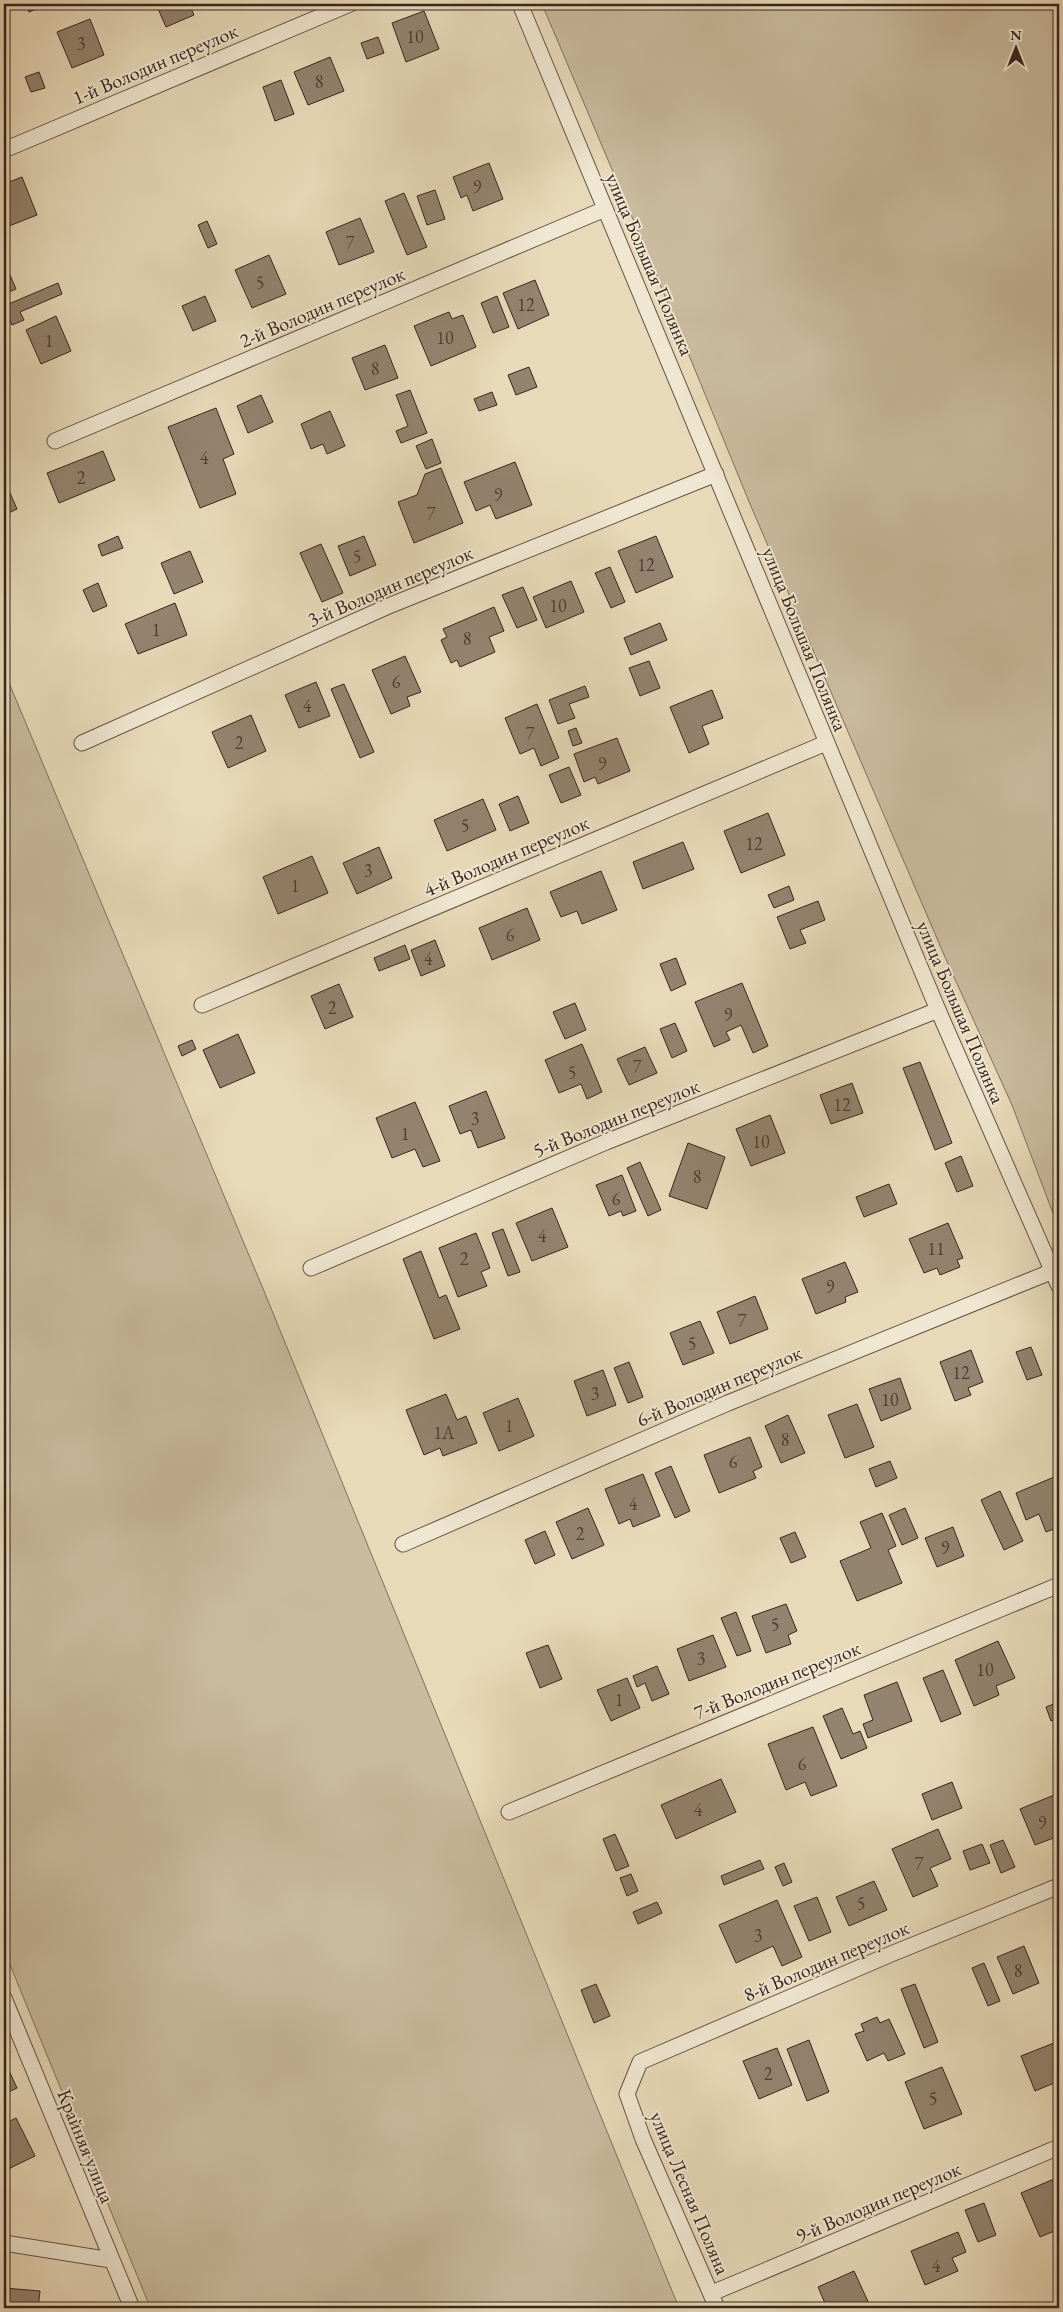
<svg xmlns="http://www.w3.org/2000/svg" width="1063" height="2312" viewBox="0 0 1063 2312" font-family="'EB Garamond',serif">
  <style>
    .green { fill: #cabb9f; stroke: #81705e }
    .building { fill: #94836f; stroke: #38251e }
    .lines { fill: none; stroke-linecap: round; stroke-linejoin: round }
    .street-casing { stroke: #645245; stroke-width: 17 }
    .street { stroke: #f0e7d2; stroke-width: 15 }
    .labels { text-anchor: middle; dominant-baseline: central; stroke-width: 4; stroke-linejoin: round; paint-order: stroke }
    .number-label { font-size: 18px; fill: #4f3c32 }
    .street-label { font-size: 20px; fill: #38251e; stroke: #f0e7d2 }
  </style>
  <rect width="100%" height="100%" fill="#e8dab9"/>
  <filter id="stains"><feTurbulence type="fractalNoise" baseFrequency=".004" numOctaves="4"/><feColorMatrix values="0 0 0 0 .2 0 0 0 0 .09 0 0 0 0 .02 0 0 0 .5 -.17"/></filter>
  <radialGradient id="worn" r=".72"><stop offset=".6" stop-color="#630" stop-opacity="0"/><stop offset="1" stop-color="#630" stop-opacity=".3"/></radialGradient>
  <g class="green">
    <polygon points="542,4 1059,4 1059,1229 1012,1105 945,957 750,504 641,238"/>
    <polygon points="4,671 264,1291 679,2308 150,2307 4,1950"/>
  </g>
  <g class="building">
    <polygon points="26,4 49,4 29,12"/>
    <polygon points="156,4 189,4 194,15 166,27"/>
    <polygon points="424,11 439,49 406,62 392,23"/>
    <polygon points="90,19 104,55 72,68 57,32"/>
    <polygon points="378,37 384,53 367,59 361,43"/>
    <polygon points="330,57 344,91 308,105 294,72"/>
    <polygon points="39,72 45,88 31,92 25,77"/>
    <polygon points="281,80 294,114 275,121 263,87"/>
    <polygon points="489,163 503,199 473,211 467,195 461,198 453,177"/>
    <polygon points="22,177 37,215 4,228 4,184"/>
    <polygon points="435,190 445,219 427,225 417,196"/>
    <polygon points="404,193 427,247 407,255 385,201"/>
    <polygon points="360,218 374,252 339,265 326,232"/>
    <polygon points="207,221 217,244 208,248 198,225"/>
    <polygon points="269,255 286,294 252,308 235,270"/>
    <polygon points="4,261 16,289 4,294"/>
    <polygon points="535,280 549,315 518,329 503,293"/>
    <polygon points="58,283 62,294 20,312 24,320 12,325 4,306"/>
    <polygon points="205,296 216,321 193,331 182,306"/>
    <polygon points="497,296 509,327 493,333 481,303"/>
    <polygon points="449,312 452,319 463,315 476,347 431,366 414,326"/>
    <polygon points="56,316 71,351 41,364 26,330"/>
    <polygon points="385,345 398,378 365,390 352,358"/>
    <polygon points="529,367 537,387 516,395 508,375"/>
    <polygon points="410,390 427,433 401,443 396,431 408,426 396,395"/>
    <polygon points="492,392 497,405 479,411 474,399"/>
    <polygon points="261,395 273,422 248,433 237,406"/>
    <polygon points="216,408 234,454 223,459 236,494 200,508 168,427"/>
    <polygon points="330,411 345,446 327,454 323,444 311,449 301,424"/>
    <polygon points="432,439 441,463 426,469 416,446"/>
    <polygon points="103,451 115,480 59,503 47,473"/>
    <polygon points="515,462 532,505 496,519 490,505 476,511 464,482"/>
    <polygon points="441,468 463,523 414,543 398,502 417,495 425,474"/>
    <polygon points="7,486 17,509 4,515 4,487"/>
    <polygon points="118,536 123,548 102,556 98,545"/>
    <polygon points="364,536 376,565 350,576 338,546"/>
    <polygon points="656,536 673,577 636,593 618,551"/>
    <polygon points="321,544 343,593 322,602 300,553"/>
    <polygon points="190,551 203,582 174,594 161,563"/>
    <polygon points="610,567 625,602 611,608 595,573"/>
    <polygon points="571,581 584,612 546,628 533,597"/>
    <polygon points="98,583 107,606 93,612 83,590"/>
    <polygon points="523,587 537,620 517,628 502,595"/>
    <polygon points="175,603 187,635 138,654 125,624"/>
    <polygon points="494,607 504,631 489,637 495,652 460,667 457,660 451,663 441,640 447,637 443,629"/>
    <polygon points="660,623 667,640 631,655 624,638"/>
    <polygon points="405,656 421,692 407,697 410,706 391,714 372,670"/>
    <polygon points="649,661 660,688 640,696 629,668"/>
    <polygon points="316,682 330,716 299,728 285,695"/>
    <polygon points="344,684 374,752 360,758 331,689"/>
    <polygon points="585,686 589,697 569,704 575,718 558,724 549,700"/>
    <polygon points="712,690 723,718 702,726 709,744 689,753 670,707"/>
    <polygon points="537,704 559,758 541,766 534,748 520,754 505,718"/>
    <polygon points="251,715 266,751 228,768 212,732"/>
    <polygon points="576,728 582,743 573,746 568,731"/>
    <polygon points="617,738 630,771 598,784 595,777 584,782 574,754"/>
    <polygon points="569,767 581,795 561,803 549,775"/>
    <polygon points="518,796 529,823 510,831 499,804"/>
    <polygon points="483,799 496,830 447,851 434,820"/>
    <polygon points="768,813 785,855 741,873 724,831"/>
    <polygon points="683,842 694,869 643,889 633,862"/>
    <polygon points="379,847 392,878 357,894 343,863"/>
    <polygon points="312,856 328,893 278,914 263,877"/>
    <polygon points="601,871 617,910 582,924 577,911 561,917 550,892"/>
    <polygon points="789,886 794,900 774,908 768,895"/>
    <polygon points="818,901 825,920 800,930 806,943 790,949 777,917"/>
    <polygon points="527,908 540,940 492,960 479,928"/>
    <polygon points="435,940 445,966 421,976 411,950"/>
    <polygon points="405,945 410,959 379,971 374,958"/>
    <polygon points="676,958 686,984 671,991 660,964"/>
    <polygon points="742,983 768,1046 753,1053 741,1025 726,1032 730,1040 714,1047 695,1002"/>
    <polygon points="339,984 353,1017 325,1029 311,996"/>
    <polygon points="575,1003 586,1030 565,1039 553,1012"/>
    <polygon points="675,1023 687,1051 672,1058 660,1029"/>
    <polygon points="238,1034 255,1073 220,1088 203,1050"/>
    <polygon points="192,1040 196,1049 182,1056 178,1046"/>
    <polygon points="582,1044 602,1092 587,1099 581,1084 559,1093 545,1060"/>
    <polygon points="645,1047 657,1073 629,1085 617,1059"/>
    <polygon points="920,1062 952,1143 935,1150 903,1068"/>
    <polygon points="852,1083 863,1113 831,1124 820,1095"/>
    <polygon points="486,1091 505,1138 478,1148 471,1130 460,1134 449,1106"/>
    <polygon points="415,1102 440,1161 423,1167 415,1149 392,1158 376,1118"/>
    <polygon points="770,1115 785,1153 751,1166 736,1129"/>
    <polygon points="688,1143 725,1157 707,1209 669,1196"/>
    <polygon points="961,1156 973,1186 957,1192 945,1163"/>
    <polygon points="640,1162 661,1210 648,1216 627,1168"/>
    <polygon points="622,1175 636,1211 623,1216 621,1211 609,1216 596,1185"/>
    <polygon points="889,1184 897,1204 864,1217 856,1197"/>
    <polygon points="552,1208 568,1247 532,1261 516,1223"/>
    <polygon points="948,1223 963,1258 957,1260 960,1267 940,1275 937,1268 924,1273 909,1239"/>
    <polygon points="503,1229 520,1272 508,1276 492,1233"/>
    <polygon points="476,1233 490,1268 481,1272 487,1286 458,1297 439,1248"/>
    <polygon points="421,1251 439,1298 446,1295 460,1329 434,1339 403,1259"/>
    <polygon points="845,1262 858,1292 845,1297 846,1302 816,1314 802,1279"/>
    <polygon points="755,1296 768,1329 730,1344 717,1312"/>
    <polygon points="700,1321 714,1353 683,1365 670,1333"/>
    <polygon points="1031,1347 1042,1375 1027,1380 1016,1352"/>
    <polygon points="971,1350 983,1382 968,1388 971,1395 955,1401 940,1362"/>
    <polygon points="629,1362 643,1397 628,1403 614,1368"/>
    <polygon points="603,1370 616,1405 587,1416 574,1381"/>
    <polygon points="900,1378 911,1409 881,1421 869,1389"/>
    <polygon points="446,1394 457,1420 466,1416 477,1443 443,1456 440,1448 424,1455 406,1410"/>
    <polygon points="518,1398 534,1436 499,1451 483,1413"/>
    <polygon points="857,1404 874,1447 845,1458 828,1415"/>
    <polygon points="788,1415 805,1453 781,1463 765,1426"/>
    <polygon points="750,1437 762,1467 753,1471 756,1478 719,1493 704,1455"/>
    <polygon points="890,1461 897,1478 876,1487 869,1469"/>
    <polygon points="671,1466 690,1511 675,1518 655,1473"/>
    <polygon points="643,1474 660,1516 633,1527 630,1519 619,1524 605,1489"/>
    <polygon points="1059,1475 1059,1527 1046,1532 1039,1514 1026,1520 1016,1493"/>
    <polygon points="1000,1491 1023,1541 1004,1550 981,1500"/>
    <polygon points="588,1508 604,1545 572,1559 556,1522"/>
    <polygon points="905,1508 918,1538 902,1545 889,1515"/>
    <polygon points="882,1513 896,1546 888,1550 902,1583 857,1601 840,1561 871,1548 860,1522"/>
    <polygon points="953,1527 964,1556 937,1567 925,1538"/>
    <polygon points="545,1531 555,1555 535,1564 525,1540"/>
    <polygon points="795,1532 806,1557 791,1563 780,1538"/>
    <polygon points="786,1604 797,1631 788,1635 791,1644 766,1653 752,1616"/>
    <polygon points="736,1612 751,1651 737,1656 721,1618"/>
    <polygon points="713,1635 726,1667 689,1681 677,1649"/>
    <polygon points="998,1641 1015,1678 996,1686 999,1695 974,1706 955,1660"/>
    <polygon points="548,1645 562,1679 540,1688 526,1653"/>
    <polygon points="657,1666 669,1694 652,1701 645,1683 637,1687 633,1676"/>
    <polygon points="943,1670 961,1714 941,1722 923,1678"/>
    <polygon points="627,1678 640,1708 611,1721 597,1690"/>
    <polygon points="897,1682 912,1721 868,1738 863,1724 873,1720 864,1695"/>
    <polygon points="1059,1702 1059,1718 1051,1721 1046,1707"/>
    <polygon points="842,1708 853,1734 860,1731 867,1748 841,1759 823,1716"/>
    <polygon points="813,1727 837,1786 811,1796 805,1782 786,1790 768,1744"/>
    <polygon points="721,1779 736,1812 676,1839 661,1805"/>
    <polygon points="952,1782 962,1808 932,1820 922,1794"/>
    <polygon points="1059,1793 1059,1836 1035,1845 1020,1809"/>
    <polygon points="938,1829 951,1859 930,1868 938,1886 913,1897 892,1849"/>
    <polygon points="615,1834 629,1866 616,1871 603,1839"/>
    <polygon points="1003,1840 1015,1867 1001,1873 990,1845"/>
    <polygon points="982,1844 990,1863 970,1870 963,1851"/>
    <polygon points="760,1860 764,1869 724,1885 721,1876"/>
    <polygon points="784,1863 792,1882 783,1886 775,1867"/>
    <polygon points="631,1874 638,1891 627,1896 620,1878"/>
    <polygon points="874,1881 887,1910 849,1926 836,1897"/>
    <polygon points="817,1897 831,1932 809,1941 794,1906"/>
    <polygon points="777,1900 802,1957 782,1966 773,1946 736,1963 719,1925"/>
    <polygon points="657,1902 662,1913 638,1924 633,1912"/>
    <polygon points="1024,1946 1039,1983 1013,1994 997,1957"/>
    <polygon points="984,1963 1000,2001 988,2006 972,1968"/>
    <polygon points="596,1984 610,2016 594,2023 581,1990"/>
    <polygon points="915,1984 938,2042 924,2048 901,1989"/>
    <polygon points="877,2017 880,2023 889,2019 905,2054 888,2061 884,2053 867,2061 855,2034 864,2031 861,2024"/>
    <polygon points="809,2040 829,2092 807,2101 787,2049"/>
    <polygon points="1059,2041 1059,2081 1035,2091 1021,2056"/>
    <polygon points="777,2048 792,2085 759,2099 743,2061"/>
    <polygon points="4,2060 17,2088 4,2094"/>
    <polygon points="942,2067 962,2114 924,2129 905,2082"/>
    <polygon points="16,2118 35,2156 4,2171 4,2124"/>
    <polygon points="1054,2179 1059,2190 1059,2229 1040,2237 1021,2193"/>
    <polygon points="984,2203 996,2235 978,2242 965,2210"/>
    <polygon points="958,2232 966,2252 952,2258 958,2271 925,2285 911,2251"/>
    <polygon points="854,2271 870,2306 865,2308 827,2308 818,2287"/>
    <polygon points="4,2288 40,2291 38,2308 4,2308"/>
  </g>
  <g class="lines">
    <defs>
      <g id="street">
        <polyline points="520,4 938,1010 1059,1286"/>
        <polyline points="4,150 350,4"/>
        <polyline points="55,441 605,209"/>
        <polyline points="82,743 391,605 716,474"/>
        <polyline points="202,1005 826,743"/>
        <polyline points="311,1268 606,1142 938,1010"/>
        <polyline points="403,1544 728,1403 1053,1271"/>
        <polyline points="509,1812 1059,1585"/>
        <polyline points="4,1998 132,2308"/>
        <polyline points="4,2243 111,2260"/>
        <polyline points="712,2293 1059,2147"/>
        <polyline points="717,2308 643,2139 627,2094 640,2062 891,1954 1059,1886"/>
      </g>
    </defs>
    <use href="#street" class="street-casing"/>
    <use href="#street" class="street"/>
  </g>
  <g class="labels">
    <g class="number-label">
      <text x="415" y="36">10</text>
      <text x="81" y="43">3</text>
      <text x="319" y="81">8</text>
      <text x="477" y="186">9</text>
      <text x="350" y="242">7</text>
      <text x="260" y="282">5</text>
      <text x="526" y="304">12</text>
      <text x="445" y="337">10</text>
      <text x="49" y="340">1</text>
      <text x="375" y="368">8</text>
      <text x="204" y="457">4</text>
      <text x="81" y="477">2</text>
      <text x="498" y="494">9</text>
      <text x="431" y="513">7</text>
      <text x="357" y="556">5</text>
      <text x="646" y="564">12</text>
      <text x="558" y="605">10</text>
      <text x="156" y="629">1</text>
      <text x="467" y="638">8</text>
      <text x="396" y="681">6</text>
      <text x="307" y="705">4</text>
      <text x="530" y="733">7</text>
      <text x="239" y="742">2</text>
      <text x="602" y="763">9</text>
      <text x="465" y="825">5</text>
      <text x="754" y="843">12</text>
      <text x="368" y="870">3</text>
      <text x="295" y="885">1</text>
      <text x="510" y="934">6</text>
      <text x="428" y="958">4</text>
      <text x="332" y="1007">2</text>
      <text x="728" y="1014">9</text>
      <text x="637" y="1066">7</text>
      <text x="572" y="1072">5</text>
      <text x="842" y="1104">12</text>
      <text x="475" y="1118">3</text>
      <text x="405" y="1133">1</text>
      <text x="761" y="1141">10</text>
      <text x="697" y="1176">8</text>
      <text x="616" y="1198">6</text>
      <text x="542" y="1235">4</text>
      <text x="936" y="1248">11</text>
      <text x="464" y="1258">2</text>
      <text x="830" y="1286">9</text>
      <text x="742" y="1320">7</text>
      <text x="692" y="1343">5</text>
      <text x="961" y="1372">12</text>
      <text x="595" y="1393">3</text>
      <text x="890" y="1399">10</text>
      <text x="509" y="1425">1</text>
      <text x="444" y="1432">1А</text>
      <text x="785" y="1439">8</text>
      <text x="733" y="1461">6</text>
      <text x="633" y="1503">4</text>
      <text x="580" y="1533">2</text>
      <text x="945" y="1547">9</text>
      <text x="775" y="1624">5</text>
      <text x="701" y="1658">3</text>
      <text x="985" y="1669">10</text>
      <text x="619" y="1699">1</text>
      <text x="802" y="1763">6</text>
      <text x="698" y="1809">4</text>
      <text x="1042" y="1822">9</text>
      <text x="919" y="1863">7</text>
      <text x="861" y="1903">5</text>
      <text x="758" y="1935">3</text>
      <text x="1018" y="1970">8</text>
      <text x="768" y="2073">2</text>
      <text x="933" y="2098">5</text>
      <text x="936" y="2265">4</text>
    </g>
    <g class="street-label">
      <text transform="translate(155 64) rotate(-23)">1-й Володин переулок</text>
      <text transform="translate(650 264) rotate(67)">улица Большая Полянка</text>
      <text transform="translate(322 307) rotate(-23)">2-й Володин переулок</text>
      <text transform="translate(390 586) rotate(-23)">3-й Володин переулок</text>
      <text transform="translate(805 639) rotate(68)">улица Большая Полянка</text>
      <text transform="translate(506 856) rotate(-23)">4-й Володин переулок</text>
      <text transform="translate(961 1012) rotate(67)">улица Большая Полянка</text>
      <text transform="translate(616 1118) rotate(-22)">5-й Володин переулок</text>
      <text transform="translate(719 1386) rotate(-23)">6-й Володин переулок</text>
      <text transform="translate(777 1680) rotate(-22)">7-й Володин переулок</text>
      <text transform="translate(826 1961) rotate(-23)">8-й Володин переулок</text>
      <text transform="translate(86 2146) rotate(68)">Крайняя улица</text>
      <text transform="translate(690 2193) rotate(67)">улица Лесная Поляна</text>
      <text transform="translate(878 2202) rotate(-23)">9-й Володин переулок</text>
    </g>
  </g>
  <rect width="1063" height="2312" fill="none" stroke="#e8dab9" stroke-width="20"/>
  <rect x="5" y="5" width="1053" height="2302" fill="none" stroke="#38251e" stroke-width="2.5"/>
  <rect x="10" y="10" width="1043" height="2292" fill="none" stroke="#38251e"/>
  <g transform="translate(1016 48)" stroke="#f0e7d2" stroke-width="4" paint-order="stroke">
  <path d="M0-4L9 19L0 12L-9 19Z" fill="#38251e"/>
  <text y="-8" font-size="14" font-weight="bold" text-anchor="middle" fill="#38251e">N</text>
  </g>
  <rect width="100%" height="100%" filter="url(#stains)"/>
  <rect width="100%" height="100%" fill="url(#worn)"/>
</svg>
